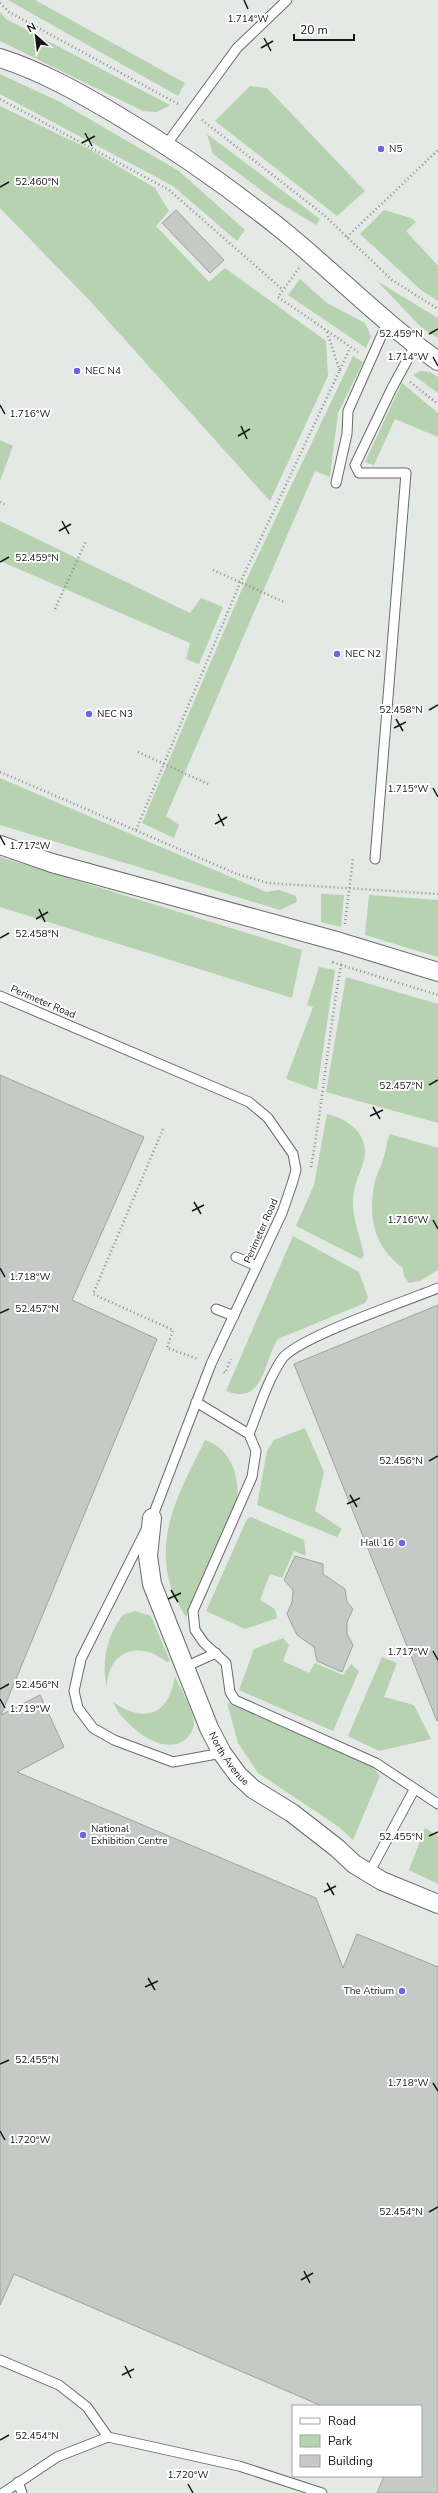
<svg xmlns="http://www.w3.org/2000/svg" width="438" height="2493" viewBox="0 0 438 2493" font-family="'Nunito Sans',sans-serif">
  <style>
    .green { fill: #b6d2b1 }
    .building { fill: #c6cac6; stroke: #9fa29e }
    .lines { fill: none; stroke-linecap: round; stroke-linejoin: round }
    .lane-casing { stroke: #696c69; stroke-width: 11 }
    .street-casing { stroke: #696c69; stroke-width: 20 }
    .path { stroke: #898c89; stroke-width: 2.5; stroke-dasharray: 1 3; stroke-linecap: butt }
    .lane { stroke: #fff; stroke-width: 9 }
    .street { stroke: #fff; stroke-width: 18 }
    .ticks { fill: none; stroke: #161816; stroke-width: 1.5 }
    .poi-dot { fill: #7263de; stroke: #fff; stroke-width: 1.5 }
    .labels { text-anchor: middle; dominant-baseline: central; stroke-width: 4; stroke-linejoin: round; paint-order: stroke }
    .poi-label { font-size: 10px; fill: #161816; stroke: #fff; text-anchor: start }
    .street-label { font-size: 10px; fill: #161816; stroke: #fff }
    .ticks-label { font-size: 10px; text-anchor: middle; fill: #161816; stroke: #fff; stroke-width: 4; stroke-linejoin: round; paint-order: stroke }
  </style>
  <rect width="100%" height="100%" fill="#e5e9e5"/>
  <g class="green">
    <polygon points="8,0 35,0 185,83 178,96"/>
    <polygon points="0,12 6,19 170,105 157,112 143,111 0,41"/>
    <polygon points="0,74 60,102 179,171 245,230 237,241 173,186 0,94"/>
    <polygon points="250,86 267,88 365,191 337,216 215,121"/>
    <polygon points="0,106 91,150 155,188 169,211 156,226 209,282 225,268 326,341 328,376 270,501 91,302 0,208"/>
    <polygon points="207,134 320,219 316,225 273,199 213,154"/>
    <polygon points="384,210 411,218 416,222 406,231 438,266 438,301 421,290 360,234"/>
    <polygon points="300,279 327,303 365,323 371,336 366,348 288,295"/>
    <polygon points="377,281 438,318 438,338 422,328"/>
    <polygon points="353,356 363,362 338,413 330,477 315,471 166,816 179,825 174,838 142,823 242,589"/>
    <polygon points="421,371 430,372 438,377 438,393 413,375"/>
    <polygon points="402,383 438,413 438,437 395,419 374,465 365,462"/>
    <polygon points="0,440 13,446 0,481"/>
    <polygon points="0,521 190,613 201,598 223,607 199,664 186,659 190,643 0,561"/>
    <polygon points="0,778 266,892 279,890 296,896 297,902 280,910 0,825"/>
    <polygon points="0,857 302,950 292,998 0,907"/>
    <polygon points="321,894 344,895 341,927 321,922"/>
    <polygon points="369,895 438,900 438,957 365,935"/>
    <polygon points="319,967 335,970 317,1090 286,1079 313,1007 307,1005"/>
    <polygon points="346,977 438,1004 438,1123 326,1092"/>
    <path d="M327,1114C349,1119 370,1135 364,1160C360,1174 354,1184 353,1198C352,1219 360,1235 364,1255L361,1259L296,1226L314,1185Z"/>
    <path d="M390,1134L438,1148V1270L420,1281L409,1283L404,1276L403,1268C375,1247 368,1221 374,1186C375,1178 380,1169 383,1160C386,1151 386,1143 390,1134Z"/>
    <path d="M293,1236L359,1272L368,1297L365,1303L278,1339C263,1361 265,1406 226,1391Z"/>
    <polygon points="305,1428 324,1472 315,1511 342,1529 337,1537 257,1505 267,1451 274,1440"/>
    <path d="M205,1440C230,1448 240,1475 237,1500L186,1617C180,1607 173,1595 170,1584C155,1531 183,1485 205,1440Z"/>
    <polygon points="251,1517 304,1540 306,1556 294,1551 282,1578 270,1574 260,1600 275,1609 277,1618 245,1629 206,1611 247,1519"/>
    <path d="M135,1611L151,1616L170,1661L167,1662C139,1640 108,1650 107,1687C101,1663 107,1635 123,1615Z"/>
    <polygon points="283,1638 289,1645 283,1661 309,1673 315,1663 343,1675 351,1664 359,1671 333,1731 239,1690 254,1649"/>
    <polygon points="382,1657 397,1663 384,1697 414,1705 431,1739 379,1751 348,1736"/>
    <path d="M175,1676C181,1690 192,1707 194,1722C194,1728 191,1734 187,1738C164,1760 122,1724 113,1702C145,1724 169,1715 175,1676Z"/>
    <polygon points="227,1703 370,1763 380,1776 353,1840 339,1827 258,1773 238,1743"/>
    <polygon points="425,1828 438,1836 438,1884 409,1870"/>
  </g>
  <g class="building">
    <polygon points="176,210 224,260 210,273 162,223"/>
    <polygon points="0,1075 144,1137 72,1300 157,1339 1,1715 40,1695 64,1747 17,1772 316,1898 343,1968 357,1934 438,1967 438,2493 377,2493 384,2476 421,2476 421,2406 322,2406 14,2274 0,2305"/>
    <polygon points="438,1305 438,1720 437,1721 294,1364"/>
    <polygon points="295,1556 323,1564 323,1574 345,1589 347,1602 353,1609 347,1622 347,1634 353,1645 342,1672 317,1661 314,1647 297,1635 287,1614 292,1602 293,1590 284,1580"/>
  </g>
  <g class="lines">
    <defs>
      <g id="lane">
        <polyline points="166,145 237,48 287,0"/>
        <polyline points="336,483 347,434 348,411 388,321"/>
        <polyline points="375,859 406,473 359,473 355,465 392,388 416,344"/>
        <polyline points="0,996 249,1102 268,1118 293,1154 296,1170 292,1184 282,1213 211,1364 152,1518 81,1659 74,1691 78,1708 93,1728 114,1740 173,1762 222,1753"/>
        <polyline points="236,1257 257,1266"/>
        <polyline points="216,1309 234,1316"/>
        <polyline points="196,1402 249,1434 256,1451 252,1477 193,1611 195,1630 204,1643 226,1663 230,1692 235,1700 376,1763 438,1804"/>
        <path d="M249,1434C259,1409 267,1381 282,1359C296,1338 409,1300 438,1288"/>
        <polyline points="185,1667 216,1653"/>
        <polyline points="369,1873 414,1790"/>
        <polyline points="0,2360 59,2385 87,2407 108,2437 57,2457 3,2493"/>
        <polyline points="108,2437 239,2466 322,2493"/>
        <polyline points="18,2482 22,2493"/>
      </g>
      <g id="street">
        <path d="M0,58C41,71 80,93 117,115C174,149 229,187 281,229C334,272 382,322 438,361"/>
        <polyline points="0,845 52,863 340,942 438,972"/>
        <path id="s1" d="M152,1518L148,1556L152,1584L209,1728L222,1753L238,1775L253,1789L292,1813L337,1848L354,1864L382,1881L438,1904"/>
      </g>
    </defs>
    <use href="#lane" class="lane-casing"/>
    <use href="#street" class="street-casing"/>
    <g class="path">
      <polyline points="0,3 9,12 178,104"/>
      <polyline points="0,99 169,190 283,290"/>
      <polyline points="202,120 324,215 392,280 438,309"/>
      <polyline points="347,237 438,150"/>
      <polyline points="299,268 278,297 358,352"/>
      <polyline points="327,332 340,371"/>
      <polyline points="410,382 438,404"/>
      <polyline points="0,502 6,505"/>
      <polyline points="213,570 284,602"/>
      <polyline points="55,609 86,541"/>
      <polyline points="138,752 208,784"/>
      <polyline points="0,772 237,874 268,883 438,894"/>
      <polyline points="136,830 240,583 350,348"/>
      <polyline points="345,924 353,858"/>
      <polyline points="341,965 438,995"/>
      <polyline points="163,1129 93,1294 173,1330 167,1348 198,1359"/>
      <path d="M311,1167C323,1100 329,1032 341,965L333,962L334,959"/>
      <polyline points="224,1372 225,1373 231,1359"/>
    </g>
    <use href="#lane" class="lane"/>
    <use href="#street" class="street"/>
  </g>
  <path class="ticks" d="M244,0L248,9M264,38L271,51M261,48L273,41M85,133L92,146M82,143L95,136M0,187L9,182M429,334L438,329M433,357L438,366M0,405L5,414M241,426L247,439M238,436L250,429M62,521L69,534M59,531L71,524M0,562L9,557M429,710L438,705M396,719L403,731M394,728L406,722M433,788L438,797M218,814L224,826M215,824L227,817M0,836L5,845M39,909L45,922M36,919L48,912M0,938L9,933M429,1085L438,1080M373,1107L380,1119M370,1116L383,1110M194,1202L201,1214M192,1211L204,1205M433,1220L438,1229M0,1268L5,1277M0,1313L9,1309M429,1461L438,1456M350,1495L357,1507M347,1504L360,1498M171,1590L178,1602M168,1599L181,1593M433,1651L438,1660M0,1689L9,1684M0,1699L5,1708M429,1836L438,1832M327,1883L334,1895M324,1892L336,1886M148,1978L155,1990M145,1987L158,1981M0,2064L9,2060M433,2083L438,2091M0,2131L5,2140M429,2212L438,2207M304,2271L310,2283M301,2280L313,2273M125,2366L131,2378M122,2375L134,2369M0,2440L9,2435M188,2484L193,2493"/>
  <g class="poi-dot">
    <circle cx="381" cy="149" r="4"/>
    <circle cx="77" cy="371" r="4"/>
    <circle cx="337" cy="654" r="4"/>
    <circle cx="89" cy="714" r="4"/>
    <circle cx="402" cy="1543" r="4"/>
    <circle cx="83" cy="1835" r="4"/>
    <circle cx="402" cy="1991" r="4"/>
  </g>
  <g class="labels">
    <g class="poi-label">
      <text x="389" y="149">N5</text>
      <text x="85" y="371">NEC N4</text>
      <text x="345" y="654">NEC N2</text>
      <text x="97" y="714">NEC N3</text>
      <text x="394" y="1543" text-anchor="end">Hall 16</text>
      <text x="91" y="1829">National<tspan x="91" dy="12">Exhibition Centre</tspan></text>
      <text x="394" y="1991" text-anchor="end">The Atrium</text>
    </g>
    <g class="street-label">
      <text transform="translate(43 1002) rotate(23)">Perimeter Road</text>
      <text transform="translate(261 1231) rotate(-66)">Perimeter Road</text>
      <text stroke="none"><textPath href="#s1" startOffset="258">North Avenue</textPath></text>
    </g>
  </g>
  <g class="ticks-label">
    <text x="248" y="22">1.714°W</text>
    <text x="37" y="185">52.460°N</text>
    <text x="401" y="337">52.459°N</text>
    <text x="408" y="360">1.714°W</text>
    <text x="30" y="417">1.716°W</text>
    <text x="37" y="561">52.459°N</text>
    <text x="401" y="713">52.458°N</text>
    <text x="408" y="792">1.715°W</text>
    <text x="30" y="849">1.717°W</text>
    <text x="37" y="937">52.458°N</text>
    <text x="401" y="1089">52.457°N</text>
    <text x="408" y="1223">1.716°W</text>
    <text x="30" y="1280">1.718°W</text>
    <text x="37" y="1312">52.457°N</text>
    <text x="401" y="1464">52.456°N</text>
    <text x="408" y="1655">1.717°W</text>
    <text x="37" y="1688">52.456°N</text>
    <text x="30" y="1712">1.719°W</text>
    <text x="401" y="1840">52.455°N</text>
    <text x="37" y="2063">52.455°N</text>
    <text x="408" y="2086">1.718°W</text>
    <text x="30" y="2143">1.720°W</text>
    <text x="401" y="2215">52.454°N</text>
    <text x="37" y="2439">52.454°N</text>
    <text x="188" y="2478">1.720°W</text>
  </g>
  <rect x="292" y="2405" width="130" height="72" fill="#ffffff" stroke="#a2a3a2"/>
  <rect x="300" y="2418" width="20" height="6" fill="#ffffff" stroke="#a2a3a2"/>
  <text x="328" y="2425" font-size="12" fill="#161816">Road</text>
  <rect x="300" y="2435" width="20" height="12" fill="#b6d2b1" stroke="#a2a3a2"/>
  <text x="328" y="2445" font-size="12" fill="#161816">Park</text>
  <rect x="300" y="2455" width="20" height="12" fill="#c6cac6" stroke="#a2a3a2"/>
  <text x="328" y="2465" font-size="12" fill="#161816">Building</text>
  <g transform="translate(36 36) rotate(332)" stroke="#ffffff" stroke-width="3" paint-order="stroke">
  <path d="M0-3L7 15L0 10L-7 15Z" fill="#161816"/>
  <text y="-6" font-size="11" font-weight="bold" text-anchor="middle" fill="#161816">N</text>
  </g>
  <path d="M294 34v6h60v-6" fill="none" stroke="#161816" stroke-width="2"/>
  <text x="300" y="34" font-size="12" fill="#161816" stroke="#ffffff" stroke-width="3" paint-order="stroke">20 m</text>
</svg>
